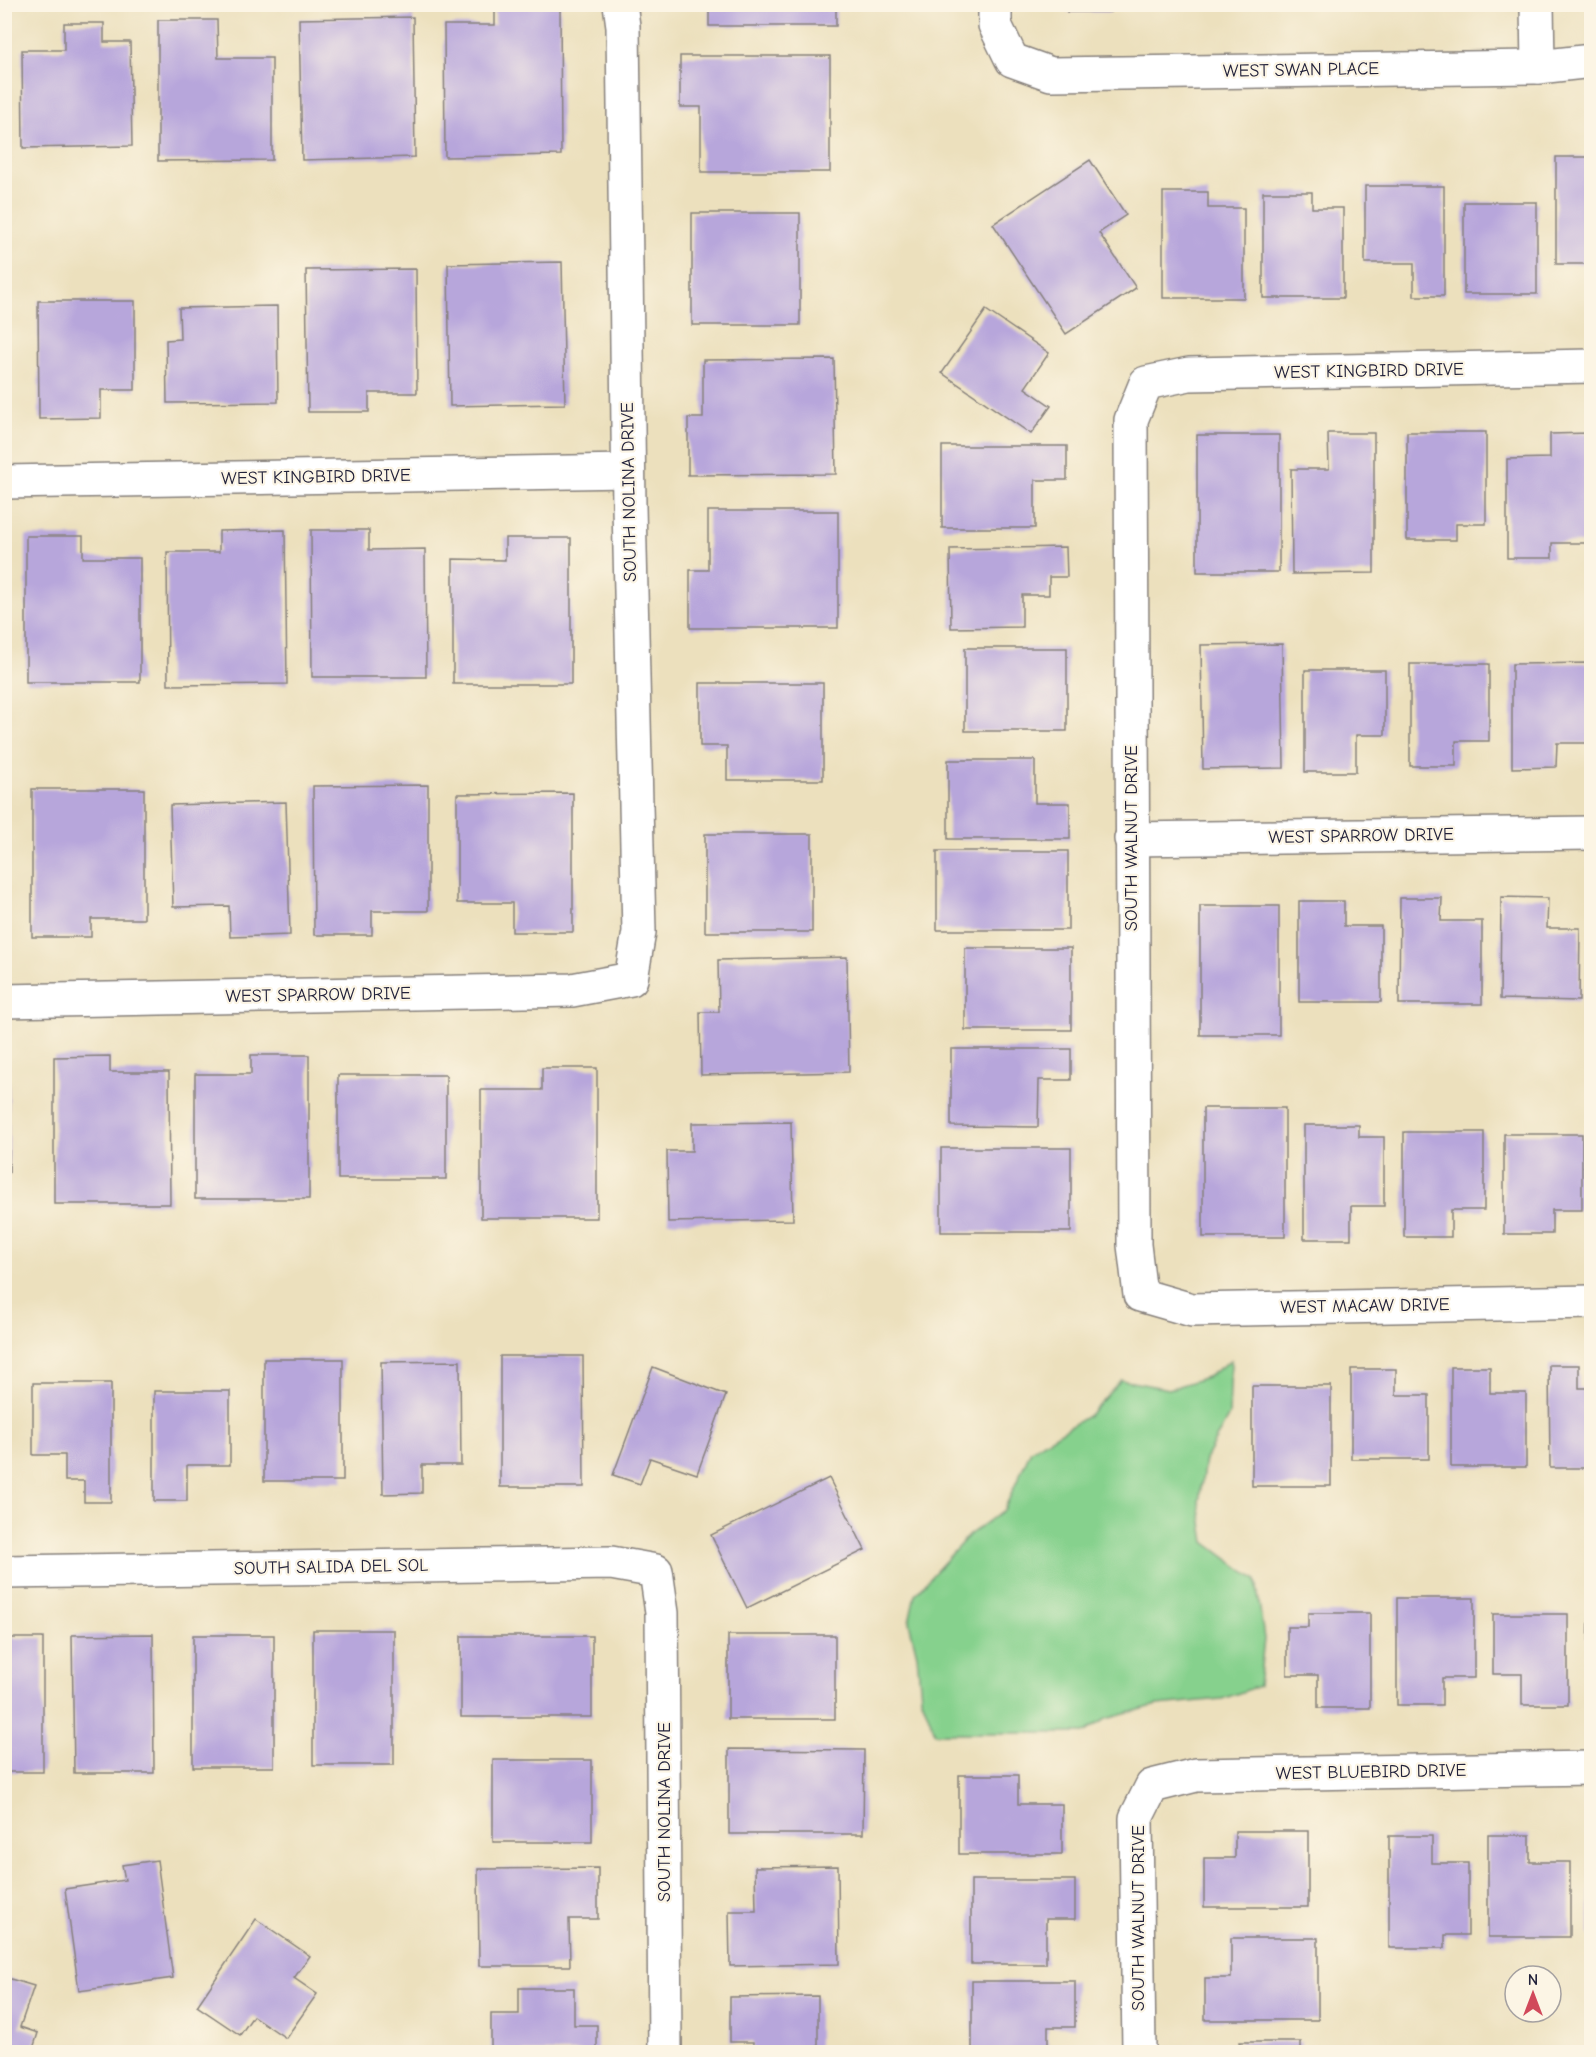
<svg xmlns="http://www.w3.org/2000/svg" width="1596" height="2057" viewBox="0 0 1596 2057" font-family="'Comic Neue',sans-serif">
  <style>
    .green { fill: #86d18d; stroke: #547a64; stroke-width: 1.5 }
    .building { fill: #b7a6db }
    .lines { fill: none; stroke-linecap: round; stroke-linejoin: round }
    .street-casing { stroke: #87817c; stroke-width: 36 }
    .street { stroke: #fff; stroke-width: 33 }
    .labels { text-anchor: middle; dominant-baseline: central; stroke-width: 4.5; stroke-linejoin: round; paint-order: stroke }
    .street-label { font-size: 18px; fill: #22223b; stroke: #fcf5e5 }
  </style>
  <rect width="100%" height="100%" fill="#fcf5e5"/>
  <filter id="ink" filterUnits="userSpaceOnUse"><feTurbulence type="fractalNoise" baseFrequency=".0167" numOctaves="2"/><feDisplacementMap in="SourceGraphic" scale="12" xChannelSelector="R" yChannelSelector="G"/><feConvolveMatrix kernelMatrix="1 2 1 2 8 2 1 2 1" color-interpolation-filters="sRGB"/></filter>
  <filter id="wash" filterUnits="userSpaceOnUse"><feTurbulence type="fractalNoise" baseFrequency=".008" numOctaves="4" result="noise"/><feDisplacementMap in="SourceGraphic" scale="24" xChannelSelector="R" yChannelSelector="G"/><feGaussianBlur stdDeviation="1.35" result="paint"/><feColorMatrix in="noise" values="0 0 0 0 0 0 0 0 0 0 0 0 0 0 0 0 0 1.4 0 .05"/><feComposite in="paint" operator="in"/></filter>
  <g filter="url(#wash)">
    <rect width="100%" height="100%" fill="#ece0bd"/>
    <polygon class="green" points="1231,1360 1229,1415 1205,1459 1199,1502 1205,1542 1256,1580 1264,1639 1259,1686 1222,1699 1157,1705 1106,1719 1084,1733 935,1733 921,1696 917,1655 909,1622 915,1594 969,1535 1004,1510 1031,1450 1088,1416 1121,1380 1169,1389 1207,1377"/>
    <g id="blocks">
      <g class="building">
        <rect x="709" y="4" width="127" height="22"/>
        <rect x="1067" y="4" width="44" height="8"/>
        <polygon points="560,5 561,155 445,157 444,25 495,25 495,6"/>
        <rect x="1357" y="5" width="40" height="3"/>
        <polygon points="413,17 415,157 302,160 299,19"/>
        <polygon points="158,20 217,20 218,58 272,58 272,160 158,161"/>
        <polygon points="64,23 104,23 104,42 130,42 132,146 23,148 22,50 64,50"/>
        <polygon points="680,56 830,56 830,172 701,172 701,107 680,107"/>
        <rect x="1556" y="157" width="36" height="107"/>
        <polygon points="1090,160 1126,215 1099,233 1136,288 1066,334 993,224"/>
        <polygon points="1365,186 1444,186 1444,296 1414,296 1414,263 1365,263"/>
        <polygon points="1163,192 1208,192 1208,208 1244,208 1244,298 1163,298"/>
        <polygon points="1263,192 1312,192 1312,208 1343,208 1343,298 1263,298"/>
        <rect x="1464" y="202" width="73" height="92"/>
        <rect x="692" y="213" width="108" height="112"/>
        <polygon points="562,262 565,404 450,406 448,264"/>
        <polygon points="416,269 417,393 369,393 369,412 308,412 306,270"/>
        <polygon points="38,301 135,301 135,390 101,390 101,418 39,419"/>
        <polygon points="277,306 278,402 167,403 166,340 180,339 179,308"/>
        <polygon points="986,310 1049,353 1025,388 1051,406 1031,434 942,373"/>
        <polygon points="834,359 836,474 688,475 688,418 703,418 703,360"/>
        <polygon points="1407,432 1486,432 1486,524 1456,524 1456,540 1407,540"/>
        <polygon points="1328,433 1374,433 1374,573 1292,574 1291,469 1329,469"/>
        <polygon points="1590,433 1590,543 1552,543 1552,558 1507,558 1507,459 1550,458 1550,434"/>
        <rect x="1197" y="435" width="82" height="137"/>
        <polygon points="942,446 1067,446 1067,480 1035,480 1035,528 942,528"/>
        <polygon points="708,511 838,511 838,628 690,628 690,570 708,570"/>
        <polygon points="285,530 287,684 168,685 167,552 219,552 219,531"/>
        <polygon points="311,530 369,530 369,550 425,549 426,677 312,677"/>
        <polygon points="26,536 83,536 83,558 140,558 140,682 26,682"/>
        <polygon points="505,538 571,538 571,684 453,684 453,559 505,560"/>
        <polygon points="1066,547 1067,577 1049,577 1049,595 1022,595 1022,627 951,628 950,549"/>
        <polygon points="1282,644 1284,768 1203,769 1201,645"/>
        <rect x="965" y="648" width="102" height="83"/>
        <polygon points="1592,663 1592,743 1557,743 1556,767 1512,768 1512,664"/>
        <polygon points="1410,664 1489,664 1489,741 1456,741 1456,766 1410,766"/>
        <polygon points="1305,670 1385,670 1385,735 1356,735 1356,772 1305,772"/>
        <polygon points="700,683 823,683 823,780 727,780 727,746 700,746"/>
        <polygon points="948,760 1035,760 1035,803 1070,803 1070,839 948,839"/>
        <polygon points="428,785 428,911 372,911 372,935 314,935 313,786"/>
        <polygon points="32,789 144,789 144,919 91,919 91,937 32,937"/>
        <polygon points="573,793 573,932 512,932 512,903 457,903 457,794"/>
        <polygon points="286,802 290,935 230,937 229,906 173,907 170,805"/>
        <rect x="705" y="834" width="107" height="98"/>
        <rect x="937" y="851" width="131" height="79"/>
        <polygon points="1501,897 1548,898 1547,928 1580,928 1579,1001 1500,999"/>
        <polygon points="1400,898 1442,898 1441,921 1482,921 1482,1004 1399,1004"/>
        <polygon points="1299,901 1344,901 1344,926 1381,926 1381,1002 1299,1002"/>
        <rect x="1200" y="906" width="79" height="129"/>
        <rect x="965" y="948" width="106" height="82"/>
        <polygon points="847,957 849,1072 701,1075 700,1012 719,1012 718,960"/>
        <polygon points="951,1049 1071,1049 1071,1080 1039,1080 1038,1127 951,1126"/>
        <polygon points="251,1055 309,1055 309,1199 195,1199 195,1074 251,1074"/>
        <polygon points="110,1056 110,1072 169,1072 170,1204 54,1204 54,1057"/>
        <rect x="4" y="1065" width="5" height="108"/>
        <polygon points="542,1068 597,1068 597,1218 481,1218 481,1090 542,1090"/>
        <rect x="338" y="1075" width="108" height="104"/>
        <rect x="1203" y="1108" width="82" height="129"/>
        <polygon points="791,1122 793,1220 668,1222 667,1151 692,1151 692,1123"/>
        <polygon points="1304,1125 1359,1125 1359,1137 1384,1137 1384,1206 1351,1206 1351,1239 1304,1239"/>
        <polygon points="1404,1132 1484,1132 1484,1210 1451,1210 1451,1237 1404,1237"/>
        <polygon points="1504,1134 1582,1134 1582,1210 1552,1210 1552,1234 1504,1234"/>
        <rect x="941" y="1148" width="130" height="84"/>
        <polygon points="500,1356 583,1356 584,1487 500,1487"/>
        <rect x="264" y="1359" width="79" height="122"/>
        <polygon points="460,1361 461,1465 422,1465 422,1493 383,1494 381,1362"/>
        <polygon points="1549,1365 1579,1365 1579,1388 1592,1388 1592,1468 1550,1468"/>
        <polygon points="653,1367 726,1395 697,1474 650,1458 640,1484 613,1475"/>
        <polygon points="1451,1367 1490,1367 1490,1393 1526,1393 1526,1467 1451,1467"/>
        <polygon points="1351,1369 1396,1369 1396,1395 1429,1395 1429,1459 1351,1459"/>
        <polygon points="33,1383 111,1383 111,1502 84,1502 84,1481 65,1481 65,1455 33,1455"/>
        <rect x="1252" y="1386" width="79" height="100"/>
        <polygon points="154,1391 230,1391 230,1465 187,1465 187,1501 154,1501"/>
        <polygon points="829,1478 865,1550 747,1608 711,1535"/>
        <polygon points="1397,1598 1474,1598 1474,1678 1442,1678 1442,1705 1397,1705"/>
        <polygon points="1589,1598 1592,1598 1592,1678 1588,1678"/>
        <polygon points="1308,1613 1370,1613 1370,1708 1318,1708 1318,1675 1287,1675 1287,1627 1308,1627"/>
        <polygon points="1493,1614 1568,1614 1568,1705 1522,1705 1522,1674 1493,1674"/>
        <rect x="313" y="1630" width="81" height="135"/>
        <polygon points="153,1634 154,1773 74,1773 72,1635"/>
        <rect x="193" y="1635" width="81" height="132"/>
        <rect x="728" y="1635" width="107" height="84"/>
        <rect x="461" y="1636" width="131" height="81"/>
        <rect x="4" y="1638" width="39" height="134"/>
        <polygon points="729,1749 864,1750 863,1834 729,1834"/>
        <rect x="493" y="1760" width="99" height="82"/>
        <polygon points="959,1775 1018,1775 1018,1804 1062,1804 1062,1854 959,1854"/>
        <polygon points="1235,1831 1308,1831 1308,1907 1204,1907 1204,1858 1235,1858"/>
        <rect x="1589" y="1834" width="3" height="102"/>
        <polygon points="1488,1835 1530,1835 1530,1862 1570,1862 1570,1937 1488,1937"/>
        <polygon points="1389,1836 1432,1836 1432,1863 1468,1863 1468,1935 1445,1935 1445,1948 1389,1948"/>
        <polygon points="157,1860 173,1978 79,1991 65,1889 125,1880 122,1865"/>
        <polygon points="838,1866 839,1964 730,1966 729,1911 756,1911 755,1867"/>
        <polygon points="598,1868 598,1919 569,1919 570,1966 479,1966 478,1869"/>
        <polygon points="971,1880 1075,1880 1075,1919 1046,1919 1046,1964 971,1964"/>
        <polygon points="256,1919 310,1956 294,1978 317,1994 286,2038 253,2016 240,2035 197,2006"/>
        <polygon points="1231,1938 1318,1938 1318,2020 1205,2020 1205,1978 1231,1978"/>
        <polygon points="4,1977 34,1986 20,2027 38,2033 32,2052 4,2052"/>
        <polygon points="972,1981 1075,1981 1075,2027 1048,2027 1048,2052 972,2052"/>
        <polygon points="519,1988 574,1988 574,2025 597,2025 597,2052 491,2052 491,2014 519,2014"/>
        <polygon points="818,1996 818,2052 753,2052 753,2042 730,2042 730,1997"/>
        <rect x="1240" y="2042" width="61" height="10"/>
      </g>
    </g>
  </g>
  <g filter="url(#ink)">
    <use href="#blocks" fill-opacity="0" stroke="#87817c" stroke-width="1.5"/>
    <g class="lines">
      <defs>
        <g id="street">
          <polyline points="995,4 995,25 1012,60 1051,74 1538,67 1592,61"/>
          <polyline points="1537,4 1538,67"/>
          <polyline points="1592,366 1189,374 1146,383 1131,420 1134,1245 1140,1295 1192,1310 1592,1302"/>
          <polyline points="4,482 628,471"/>
          <polyline points="1131,839 1592,833"/>
          <polyline points="4,1001 572,990 631,979 639,932 629,506 623,26 620,4"/>
          <polyline points="4,1572 611,1563 656,1571 662,1613 665,2052"/>
          <polyline points="1139,2052 1136,1818 1152,1786 1196,1775 1592,1768"/>
        </g>
      </defs>
      <use href="#street" class="street-casing"/>
      <use href="#street" class="street"/>
    </g>
  </g>
  <g class="labels">
    <g class="street-label">
      <text transform="translate(1301 70) rotate(-1)">WEST SWAN PLACE</text>
      <text transform="translate(1369 371) rotate(-1)">WEST KINGBIRD DRIVE</text>
      <text transform="translate(316 477) rotate(-1)">WEST KINGBIRD DRIVE</text>
      <text transform="translate(629 492) rotate(-91)">SOUTH NOLINA DRIVE</text>
      <text transform="translate(1361 836) rotate(-1)">WEST SPARROW DRIVE</text>
      <text transform="translate(1131 838) rotate(-90)">SOUTH WALNUT DRIVE</text>
      <text transform="translate(318 995) rotate(-1)">WEST SPARROW DRIVE</text>
      <text transform="translate(1365 1306) rotate(-1)">WEST MACAW DRIVE</text>
      <text transform="translate(331 1567) rotate(-1)">SOUTH SALIDA DEL SOL</text>
      <text transform="translate(1371 1772) rotate(-1)">WEST BLUEBIRD DRIVE</text>
      <text transform="translate(664 1812) rotate(-90)">SOUTH NOLINA DRIVE</text>
      <text transform="translate(1138 1918) rotate(-90)">SOUTH WALNUT DRIVE</text>
    </g>
  </g>
  <rect width="1596" height="2057" fill="none" stroke="#fcf5e5" stroke-width="24"/>
  <g transform="translate(1533 1994)"><circle r="28" fill="#fcf5e5" stroke="#a5a1a1" stroke-width="1.5"/>
  <path d="M0-4.5L10 22L0 15L-10 22Z" fill="#d1495b"/>
  <text y="-9" font-size="16" font-weight="bold" text-anchor="middle" fill="#22223b">N</text>
  </g>
</svg>
